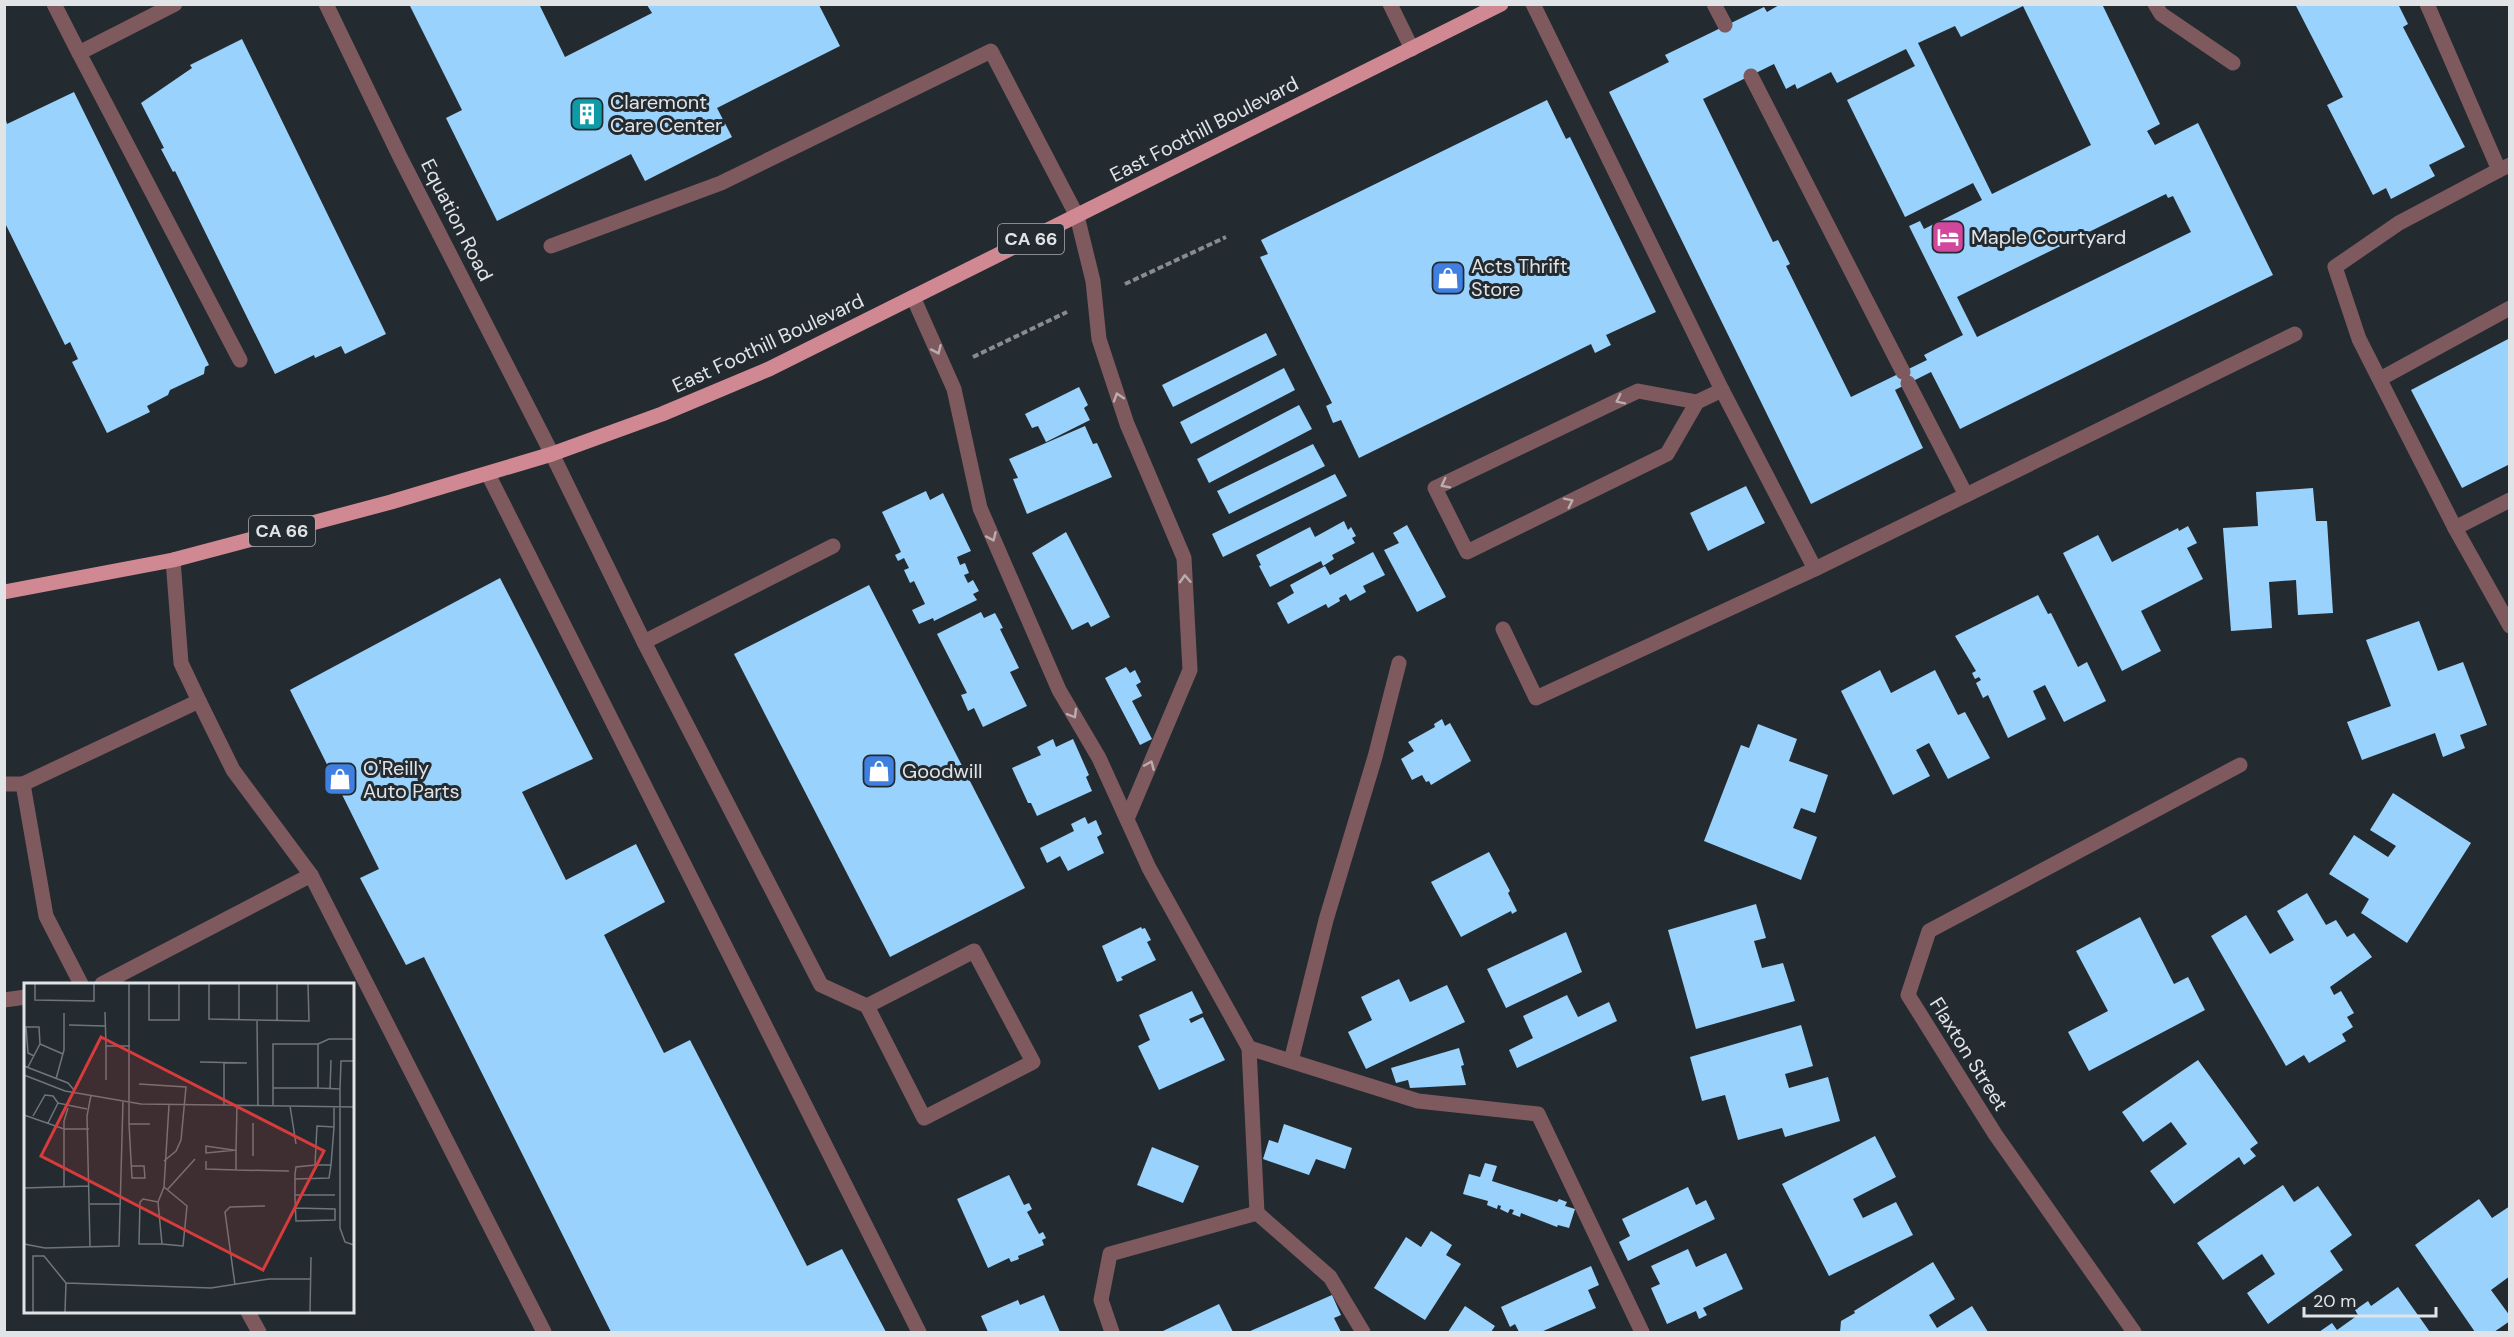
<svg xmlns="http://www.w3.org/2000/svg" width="2514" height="1337" viewBox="0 0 2514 1337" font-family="'DM Sans',sans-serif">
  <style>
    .building { fill: #99d3fd; fill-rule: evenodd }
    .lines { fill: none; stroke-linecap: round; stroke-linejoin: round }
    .path { stroke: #868c90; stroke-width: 4; stroke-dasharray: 6 3; stroke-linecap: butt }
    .lane { stroke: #7e5a5e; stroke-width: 15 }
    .street { stroke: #7e5a5e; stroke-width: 15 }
    .primary { stroke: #d08992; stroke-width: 15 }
    .oneway { stroke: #b9adb0 }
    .labels { text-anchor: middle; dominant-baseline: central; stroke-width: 6; stroke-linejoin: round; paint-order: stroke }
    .shield { fill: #242b30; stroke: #a8acb0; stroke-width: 1.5 }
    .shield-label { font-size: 18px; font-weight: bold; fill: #e0e4e7 }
    .poi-label { font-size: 20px; fill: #e0e4e7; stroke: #242b30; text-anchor: start }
    .street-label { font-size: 20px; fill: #e0e4e7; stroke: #242b30 }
    .inset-road { fill: none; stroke: #6f7579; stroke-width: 1.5 }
    .view { fill: #d73b3b; fill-opacity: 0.15; stroke: #d73b3b; stroke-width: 3 }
    .inset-edge { fill: none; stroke: #e0e4e7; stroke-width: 3 }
  </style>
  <rect width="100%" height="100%" fill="#242b30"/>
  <g class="building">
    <polygon points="409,4 539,4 565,57 652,13 647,5 819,5 840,46 717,108 732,137 645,181 631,154 497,221 446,118 462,110"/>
    <path d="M1781,4H2102L2160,124L2147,131L2155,145L2198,123L2273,275L1960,429L1931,372L1895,390L1923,448L1811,504L1609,92L1669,62L1665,55L1764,7L1767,12ZM2023,6L2091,145L1992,194L1918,43L1955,26L1961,37ZM1906,49L1915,66L1847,100L1905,217L1973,183L1982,200L1924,229L1920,221L1909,226L1963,335L1924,355L1927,360L1851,397L1786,266L1790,264L1778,240L1773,242L1703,99L1774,64L1786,89L1795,84L1797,89L1831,72L1837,83ZM2166,194L2168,198L2173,196L2191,232L1977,337L1957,297Z"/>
    <polygon points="2295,4 2398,4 2408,24 2403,27 2465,147 2429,165 2435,176 2391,199 2386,188 2373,195 2327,105 2343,97"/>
    <polygon points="242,39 386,334 345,354 341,346 315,358 314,355 275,374 175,171 173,172 161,149 164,148 141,103 192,68 190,65"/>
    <polygon points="74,92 209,365 205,367 204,374 170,390 168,395 147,406 150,412 107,433 72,362 78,359 70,342 65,345 5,223 5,117 7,124"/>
    <polygon points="1547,100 1566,139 1570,137 1656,312 1606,335 1611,345 1595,353 1591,344 1359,458 1341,420 1333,423 1326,406 1332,403 1260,257 1268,254 1261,240"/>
    <polygon points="1266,333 1277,355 1173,407 1162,385"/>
    <polygon points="2510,338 2510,464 2462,488 2411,390"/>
    <polygon points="1284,368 1295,390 1191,444 1180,422"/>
    <polygon points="1079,387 1088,405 1084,408 1090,420 1046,442 1038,426 1032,428 1025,414"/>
    <polygon points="1299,405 1312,429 1209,483 1197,459"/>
    <polygon points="1085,426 1093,444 1097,443 1112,477 1027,514 1013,479 1018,478 1009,459"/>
    <polygon points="1313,444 1325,466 1229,514 1217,491"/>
    <polygon points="1335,474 1347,496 1223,557 1212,534"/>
    <polygon points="1746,486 1765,523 1708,551 1690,513"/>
    <polygon points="2313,488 2316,521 2327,521 2333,613 2298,615 2296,580 2269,582 2272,628 2231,631 2223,528 2258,526 2256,492"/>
    <polygon points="926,491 930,500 943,493 971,551 957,557 960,565 965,563 969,573 964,575 968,583 973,580 979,591 973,594 977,600 934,621 933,618 919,624 912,610 925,604 914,581 910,583 904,570 909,568 904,558 898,561 895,555 901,552 882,512"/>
    <polygon points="1344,521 1348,530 1351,527 1356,536 1352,538 1355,543 1332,555 1334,559 1323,566 1321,561 1270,587 1259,566 1261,565 1256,555 1310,527 1315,537"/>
    <polygon points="1407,525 1446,597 1417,612 1384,550 1399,543 1393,533"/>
    <polygon points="2188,526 2197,543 2187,548 2203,579 2141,611 2161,651 2122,671 2063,553 2098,535 2112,562 2178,528 2179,531"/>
    <polygon points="1066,532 1110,617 1091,627 1088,622 1072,630 1032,553"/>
    <polygon points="1373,552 1385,575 1363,586 1366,592 1350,601 1346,594 1339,598 1340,601 1328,608 1326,604 1288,624 1277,603 1294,593 1290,585 1325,566 1330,575"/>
    <polygon points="500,578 593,759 522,792 566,880 636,844 665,902 604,935 664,1053 690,1040 807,1266 842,1249 886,1332 611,1332 424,957 406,965 360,878 379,869 290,690"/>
    <polygon points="869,585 1025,888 890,957 734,654"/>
    <polygon points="2038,595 2048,614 2051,613 2078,667 2087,662 2106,701 2064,722 2045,685 2033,691 2046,719 2008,738 1988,695 1983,698 1976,683 1981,680 1979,677 1975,679 1972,673 1976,671 1955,636"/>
    <polygon points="981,612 984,618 995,613 1003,628 1000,629 1019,668 1010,672 1027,706 983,727 974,708 968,711 961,695 967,693 937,634"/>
    <polygon points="2419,621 2438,671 2463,662 2487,725 2460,735 2465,748 2443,757 2435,733 2362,760 2347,722 2391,706 2366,640"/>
    <polygon points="1126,667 1130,673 1135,670 1141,682 1136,685 1142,696 1132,701 1152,739 1140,745 1105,678"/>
    <polygon points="1880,670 1891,693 1935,670 1958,715 1965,712 1990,758 1948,779 1929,743 1916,750 1930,776 1893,795 1841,691"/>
    <polygon points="1442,719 1445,726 1450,723 1471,761 1431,785 1429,781 1426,782 1422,775 1412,780 1401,759 1414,751 1408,742 1435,727 1434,724"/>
    <polygon points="1758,724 1797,739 1789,761 1828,775 1815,813 1801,808 1793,828 1817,837 1801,880 1704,841 1741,745 1749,748"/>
    <polygon points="1053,739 1056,747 1073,739 1089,775 1086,777 1092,791 1037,816 1031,803 1028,803 1012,768 1041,755 1037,747"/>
    <polygon points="2393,793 2471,843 2407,943 2361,913 2369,899 2329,874 2354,835 2388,857 2396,846 2370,830"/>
    <polygon points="1085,817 1088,824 1096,820 1102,834 1097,837 1104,853 1068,871 1060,856 1047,863 1040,848 1074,831 1071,824"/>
    <polygon points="1489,852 1510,891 1508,893 1517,911 1512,914 1511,911 1461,937 1431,882"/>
    <polygon points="2307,893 2326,925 2336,920 2347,937 2354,933 2372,957 2330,987 2334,995 2341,991 2354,1013 2347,1017 2353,1027 2342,1034 2346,1041 2309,1063 2304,1055 2286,1066 2211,936 2246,915 2270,954 2294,940 2277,911"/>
    <polygon points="1756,904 1766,938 1754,941 1762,968 1783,963 1795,1001 1696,1029 1668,930"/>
    <polygon points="2140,917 2174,984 2188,977 2205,1010 2089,1071 2068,1032 2108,1011 2076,951"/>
    <polygon points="1141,927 1142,929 1145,928 1151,940 1147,942 1156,960 1121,977 1123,980 1117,982 1102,946"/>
    <polygon points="1566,932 1582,972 1506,1008 1487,969"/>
    <polygon points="1399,979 1410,1002 1447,985 1465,1022 1366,1069 1348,1032 1372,1020 1361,997"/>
    <polygon points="1192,991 1203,1013 1189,1019 1191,1023 1203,1017 1225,1060 1159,1090 1138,1046 1150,1040 1139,1015"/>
    <polygon points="1567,995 1578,1017 1609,1002 1617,1021 1517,1068 1509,1050 1533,1038 1523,1016"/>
    <polygon points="1801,1025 1813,1066 1785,1074 1789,1088 1828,1077 1840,1121 1785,1137 1782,1128 1738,1140 1725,1095 1702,1101 1690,1057"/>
    <polygon points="1459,1048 1464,1065 1461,1066 1466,1085 1410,1088 1408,1080 1396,1083 1391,1068"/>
    <polygon points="2198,1060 2258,1143 2250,1149 2256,1156 2244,1165 2239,1157 2174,1204 2150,1171 2187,1144 2171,1122 2143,1142 2122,1112"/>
    <polygon points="1284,1124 1352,1148 1345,1169 1316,1159 1309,1175 1263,1159 1269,1140 1278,1143"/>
    <polygon points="1875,1136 1896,1177 1853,1199 1863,1218 1896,1202 1913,1235 1829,1276 1782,1184"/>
    <polygon points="1152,1147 1199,1166 1183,1203 1137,1185"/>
    <polygon points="1485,1163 1497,1166 1492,1181 1557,1202 1559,1199 1567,1202 1565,1206 1575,1209 1569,1228 1558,1225 1557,1227 1521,1213 1520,1217 1512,1214 1514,1210 1510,1209 1508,1213 1500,1209 1501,1206 1498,1205 1497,1209 1487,1205 1488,1201 1463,1194 1469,1174 1480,1177"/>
    <polygon points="1009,1175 1024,1205 1029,1203 1032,1209 1027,1212 1039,1234 1043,1232 1046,1238 1042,1240 1044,1245 1018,1256 1019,1259 1011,1262 1009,1258 988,1268 957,1199"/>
    <polygon points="2283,1185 2294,1202 2318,1186 2352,1235 2330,1251 2343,1270 2268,1324 2247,1293 2275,1274 2262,1254 2223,1280 2197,1243"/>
    <polygon points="1688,1187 1696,1205 1706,1200 1715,1219 1628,1261 1619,1242 1630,1236 1622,1219"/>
    <polygon points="2479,1199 2492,1218 2510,1206 2510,1276 2491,1290 2510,1316 2510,1321 2494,1332 2475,1332 2415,1245"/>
    <polygon points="1431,1231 1452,1245 1446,1255 1461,1264 1425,1320 1374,1288 1406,1237 1421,1247"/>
    <polygon points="1688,1249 1696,1267 1726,1253 1743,1289 1703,1308 1707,1315 1699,1319 1696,1311 1667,1324 1651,1288 1660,1284 1651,1266"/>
    <polygon points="1933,1262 1955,1299 1929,1315 1937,1328 1972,1306 1988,1332 1840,1332 1841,1321 1855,1313 1854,1311"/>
    <polygon points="1591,1266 1599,1285 1588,1290 1596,1308 1541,1332 1519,1332 1515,1324 1510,1327 1501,1307"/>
    <polygon points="2398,1287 2430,1332 2319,1332 2332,1323 2337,1330 2358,1315 2355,1310 2368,1301 2371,1306"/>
    <polygon points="1044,1295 1060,1332 988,1332 981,1316 1018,1300 1020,1305"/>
    <polygon points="1332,1295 1341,1315 1334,1318 1341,1332 1248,1332"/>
    <polygon points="1219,1304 1233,1332 1161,1332"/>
    <polygon points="1465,1306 1495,1326 1491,1332 1448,1332"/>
  </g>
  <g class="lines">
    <g class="path">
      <polyline points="1125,284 1226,237"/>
      <polyline points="973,357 1067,312"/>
    </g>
    <g class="lane">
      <polyline points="54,4 79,53"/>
      <polyline points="175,4 79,53 240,360"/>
      <polyline points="326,4 400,157 552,454 644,642 833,546"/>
      <polyline points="1390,4 1412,49"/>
      <polyline points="1533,4 1722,390 1697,402 1667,454 1467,552 1435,488 1638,391 1697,402"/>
      <polyline points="1714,4 1725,25"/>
      <polyline points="2155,4 2161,14 2233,63"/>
      <polyline points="2427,4 2499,170 2510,165"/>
      <polyline points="1751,76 1903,372"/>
      <polyline points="2499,170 2399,223 2335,267 2359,339 2455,528 2510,626"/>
      <polyline points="551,246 721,183 991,51 1077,216 1093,281 1099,339 1127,424 1184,558 1190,670 1127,819"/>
      <polyline points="913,297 954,389 980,508 1059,690 1099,758 1149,868 1249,1048 1257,1213 1330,1277 1363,1332"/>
      <polyline points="2380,379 2510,308"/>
      <polyline points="1908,383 1966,495"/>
      <polyline points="488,474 919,1332"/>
      <polyline points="2455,528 2510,500"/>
      <polyline points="173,560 181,663 199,701 233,770 311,875 544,1332"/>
      <polyline points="1815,569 2295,334"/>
      <polyline points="1503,629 1536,698 1815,569 1722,390"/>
      <polyline points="644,642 821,985 867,1006 924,1118 1033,1062 974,951 867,1006"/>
      <polyline points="4,784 23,784 199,701"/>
      <polyline points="23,784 46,916 81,984"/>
      <polyline points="102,984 311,875"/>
      <polyline points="4,1000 26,997"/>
      <polyline points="1249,1048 1418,1101 1538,1114 1642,1332"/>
      <polyline points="1291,1061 1326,920 1375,757 1399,663"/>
      <polyline points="248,1312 259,1332"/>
      <polyline points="1112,1332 1101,1300 1110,1254 1257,1213"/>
    </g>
    <polyline class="street" points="2134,1332 1995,1134 1908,995 1929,931 2240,765"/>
    <polyline class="primary" points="4,592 173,560 391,502 552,454 662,414 769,369 1501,4"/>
  </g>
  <defs><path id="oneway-chevron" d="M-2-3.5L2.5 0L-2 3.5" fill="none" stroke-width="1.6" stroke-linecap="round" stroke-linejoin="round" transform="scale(1.5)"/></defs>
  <g class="oneway">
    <use href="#oneway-chevron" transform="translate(937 350) rotate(66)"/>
    <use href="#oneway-chevron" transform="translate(1118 397) rotate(-108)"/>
    <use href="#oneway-chevron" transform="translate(1620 400) rotate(154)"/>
    <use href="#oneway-chevron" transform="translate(1445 484) rotate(153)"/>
    <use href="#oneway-chevron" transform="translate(1569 502) rotate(-26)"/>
    <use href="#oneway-chevron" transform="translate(992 537) rotate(66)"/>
    <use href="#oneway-chevron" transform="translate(1185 579) rotate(-93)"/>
    <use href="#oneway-chevron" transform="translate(1073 714) rotate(60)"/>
    <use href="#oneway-chevron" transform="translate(1150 765) rotate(-67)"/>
  </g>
  <defs>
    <symbol id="building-square" viewBox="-11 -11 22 22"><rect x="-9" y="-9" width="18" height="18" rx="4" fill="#0f9aa8" stroke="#242b30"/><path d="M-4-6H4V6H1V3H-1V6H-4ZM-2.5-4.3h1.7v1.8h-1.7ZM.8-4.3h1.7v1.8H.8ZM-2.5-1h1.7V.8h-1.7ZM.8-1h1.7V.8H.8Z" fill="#fff"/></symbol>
    <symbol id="hotel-square" viewBox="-11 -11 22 22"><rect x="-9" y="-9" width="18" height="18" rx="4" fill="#d1479c" stroke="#242b30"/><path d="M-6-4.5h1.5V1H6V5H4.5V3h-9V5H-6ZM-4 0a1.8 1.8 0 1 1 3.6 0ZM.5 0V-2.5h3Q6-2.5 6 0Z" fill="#fff"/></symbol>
    <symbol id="shop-square" viewBox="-11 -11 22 22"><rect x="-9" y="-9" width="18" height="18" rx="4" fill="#3f7fe0" stroke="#242b30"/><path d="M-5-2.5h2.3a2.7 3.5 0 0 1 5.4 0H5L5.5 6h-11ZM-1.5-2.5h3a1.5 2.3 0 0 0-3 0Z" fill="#fff"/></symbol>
  </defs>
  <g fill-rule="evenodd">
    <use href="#building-square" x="568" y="95" width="38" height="38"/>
    <use href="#hotel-square" x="1929" y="218" width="38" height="38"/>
    <use href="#shop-square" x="1429" y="259" width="38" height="38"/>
    <use href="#shop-square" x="860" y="752" width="38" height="38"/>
    <use href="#shop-square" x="321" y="760" width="38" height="38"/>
  </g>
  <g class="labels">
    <g class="shield">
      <rect x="998" y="224" width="66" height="30" rx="4.5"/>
      <rect x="249" y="516" width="66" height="30" rx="4.5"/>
    </g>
    <g class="shield-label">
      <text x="1031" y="239">CA 66</text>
      <text x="282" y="531">CA 66</text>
    </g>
    <g class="poi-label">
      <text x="610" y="102">Claremont<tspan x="610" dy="23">Care Center</tspan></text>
      <text x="1971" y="237">Maple Courtyard</text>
      <text x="1471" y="266">Acts Thrift<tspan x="1471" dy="23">Store</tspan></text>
      <text x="363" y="768">O'Reilly<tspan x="363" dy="23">Auto Parts</tspan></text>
      <text x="902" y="771">Goodwill</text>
    </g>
    <g class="street-label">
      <text transform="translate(1204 129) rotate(-27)">East Foothill Boulevard</text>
      <text transform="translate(457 220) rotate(63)">Equation Road</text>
      <text transform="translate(768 343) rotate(-25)">East Foothill Boulevard</text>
      <text transform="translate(1969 1054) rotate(58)">Flaxton Street</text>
    </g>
  </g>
  <g transform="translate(24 983)">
    <rect width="330" height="330" fill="#242b30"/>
    <path class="inset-road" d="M11,1V17L70,18V1M105,1V141H126M125,1V37H155V1M185,1V36L285,38L284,1M215,1V37M81,29L82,63M233,38L234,123M253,38V1M45,42L81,43M1,44H15L16,61M2,44L4,70L10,73M294,61L305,56H330M176,79L223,80M0,83L44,100L50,107M4,84L16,61L39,71M0,92L41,108L117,121L330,124M32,96L40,67V30M82,97V63H106M115,101L162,104L157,157L152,168L140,178M249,105H294M306,106L307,77M316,106V245L321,259L330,262M200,123V80M249,123V61H294V105L316,106L317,78H330M266,123L272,161M0,132L40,146H65M9,133L21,112L29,113L34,120M24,140L34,120L63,126M229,140V173M105,141L108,195H121L120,183H108M310,144L307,182H291L293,143L310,144V124M209,167L182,163V170L212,167L213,123M182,178V186L212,187V167M212,187L265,188M271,196L305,195L307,182M40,203V138L44,125M140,204L163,223L159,263L138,261L134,219L140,204L145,122M0,205L65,203M143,207L171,176M271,212H311M134,219L119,216L116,219L115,261H138M66,221H97M271,225L311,226V237L272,238L271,215V191L272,184L291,182M0,261L21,265L95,263L99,118M66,263L63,133L67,112M42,300L187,305L245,296H286M211,302L201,229L206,224L241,223M9,329V273H20L42,300M41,329L42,300M286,329L287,274"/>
    <path class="view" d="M77,54L300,168L239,287L17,173Z"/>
    <rect width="330" height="330" class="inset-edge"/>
  </g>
  <rect width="2514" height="1337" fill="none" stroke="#e0e4e7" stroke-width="12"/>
  <path d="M2304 1307v9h132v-9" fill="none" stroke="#e0e4e7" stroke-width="3"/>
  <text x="2313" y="1307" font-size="18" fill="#e0e4e7" stroke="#242b30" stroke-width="4.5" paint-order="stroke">20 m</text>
</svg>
